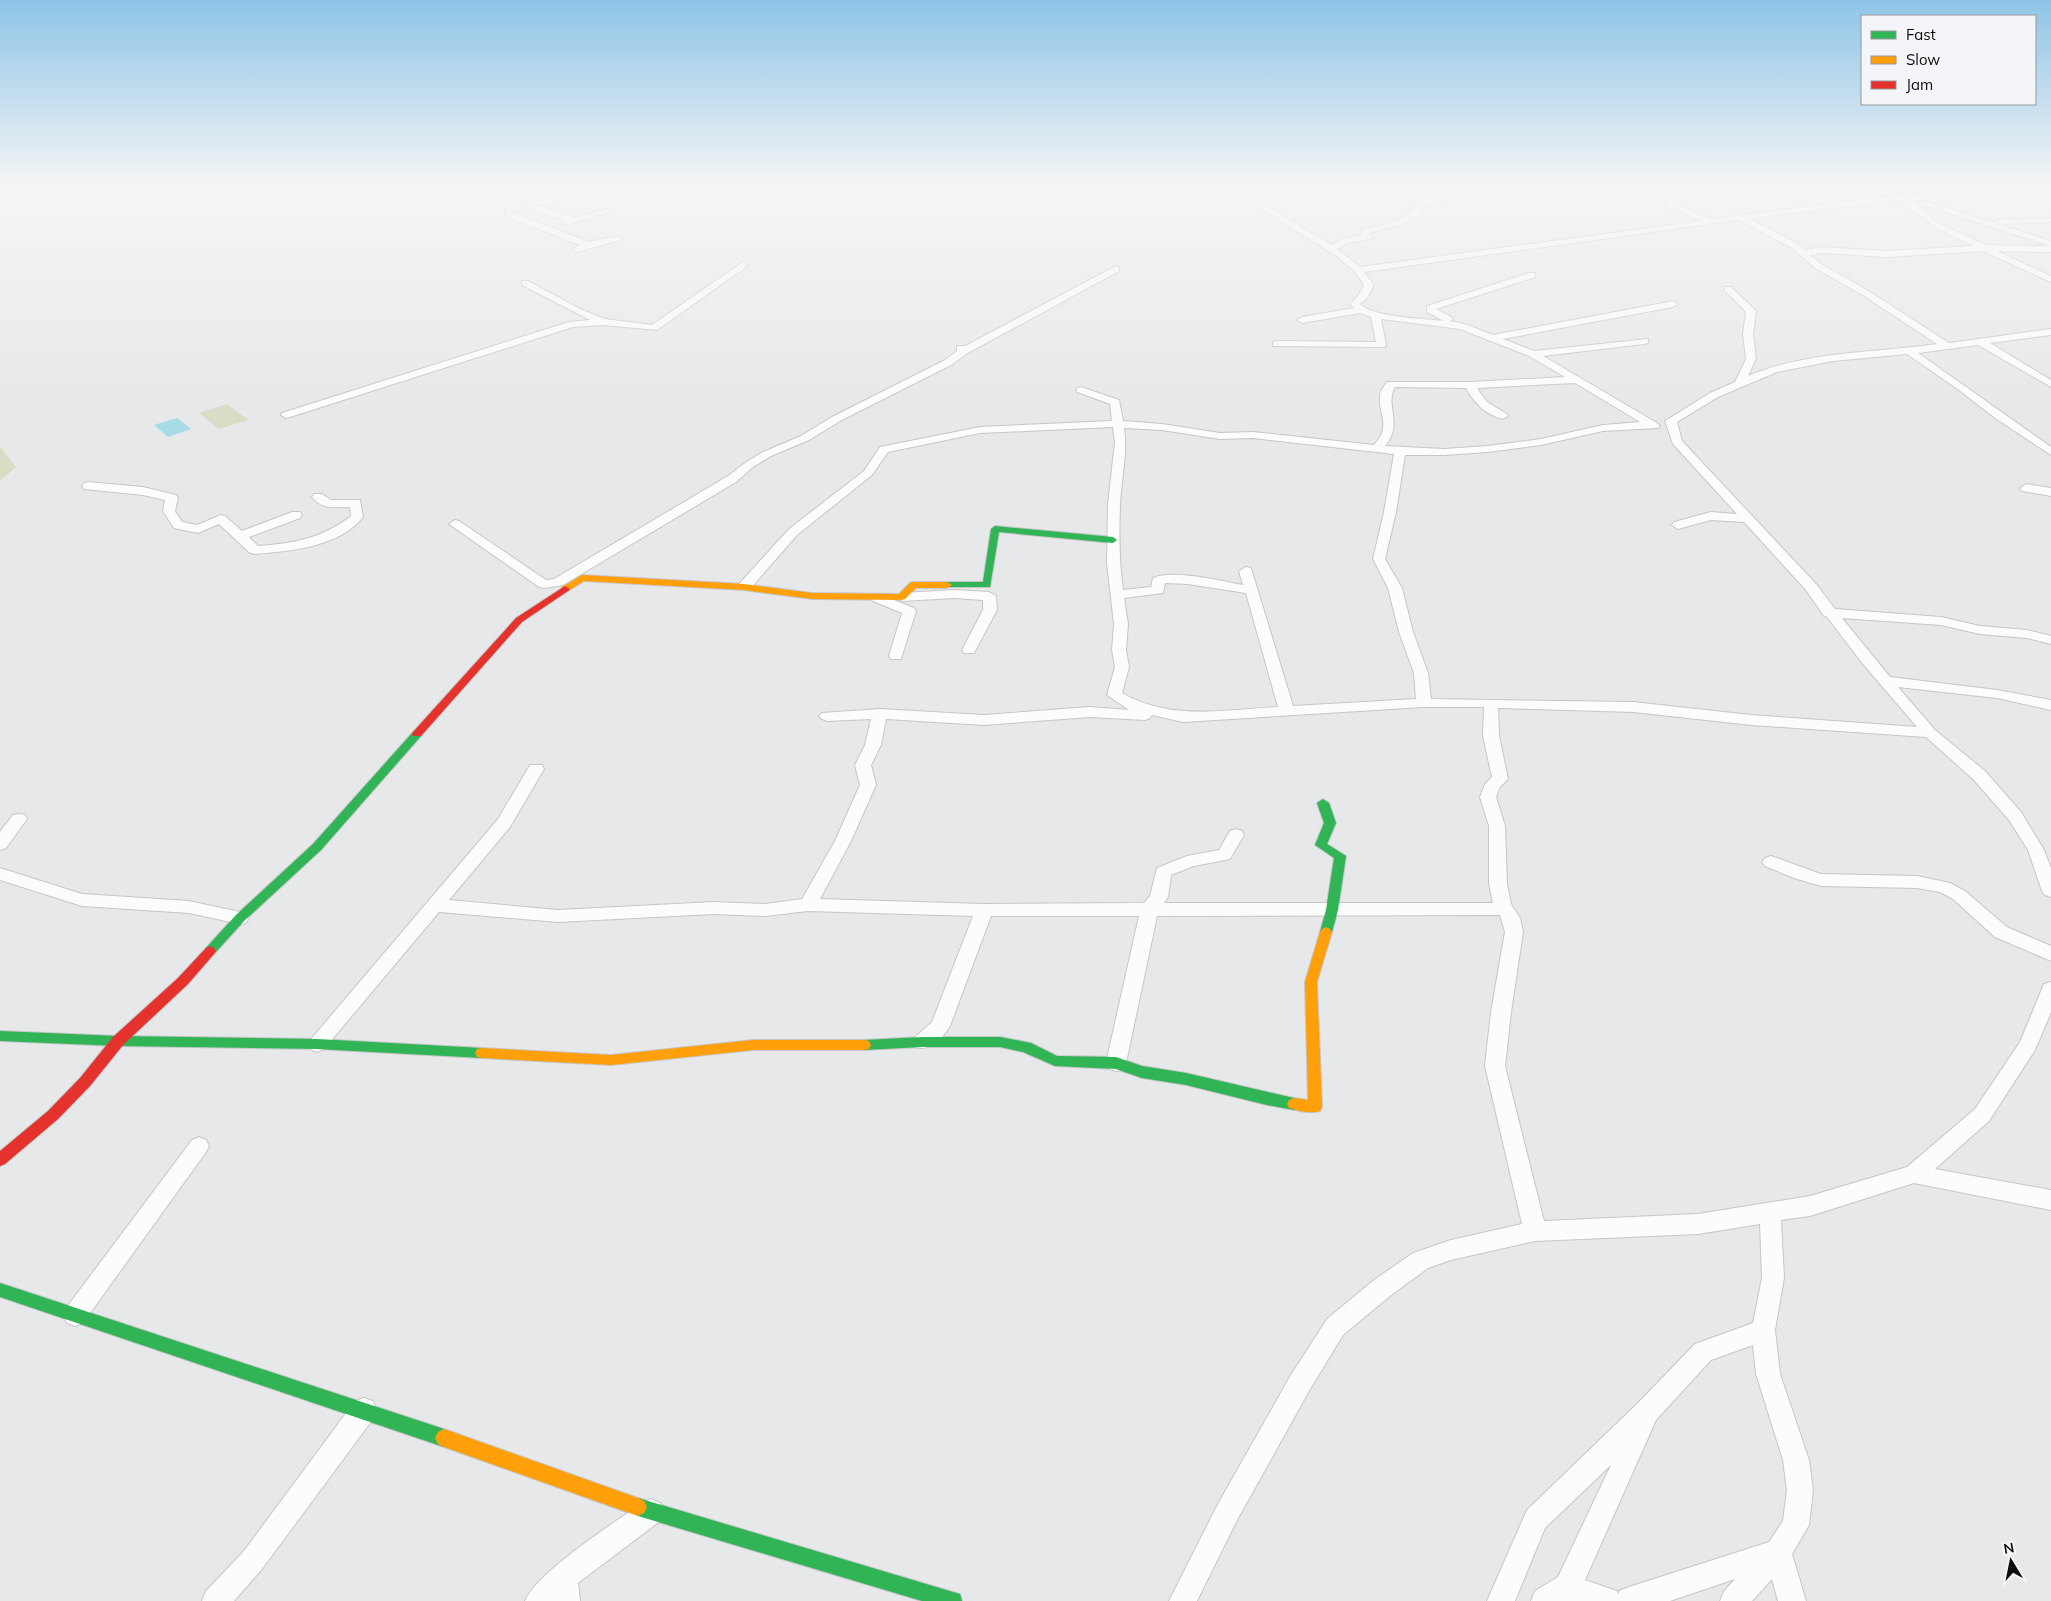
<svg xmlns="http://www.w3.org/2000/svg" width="2051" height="1601" viewBox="0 0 2051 1601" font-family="Mulish,sans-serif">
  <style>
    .green { fill: #dbdcc6 }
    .water { fill: #a7dbe5 }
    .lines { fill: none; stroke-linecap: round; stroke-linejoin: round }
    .street-casing { stroke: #c6c6c7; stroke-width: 2 }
    .fast-casing { stroke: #c6c6c7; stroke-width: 2 }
    .slow-casing { stroke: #c6c6c7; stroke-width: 2 }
    .jam-casing { stroke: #c6c6c7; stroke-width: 2 }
    .street { fill: #fbfcfc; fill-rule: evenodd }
    .fast { fill: #30b455; fill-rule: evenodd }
    .slow { fill: #ff9f0a; fill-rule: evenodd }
    .jam { fill: #e5322d; fill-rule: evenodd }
  </style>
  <rect width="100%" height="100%" fill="#e7e8e9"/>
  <g class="green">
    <polygon points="227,404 248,420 219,429 199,413"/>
    <polygon points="0,446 16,467 0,481"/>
  </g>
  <polygon class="water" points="177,418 191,429 168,437 154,425"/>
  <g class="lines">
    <defs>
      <g id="street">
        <path d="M1221,184H1231L1252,197L1272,184H1282L1257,200L1331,245L1343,239L1362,235L1361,230L1397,221L1415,209L1416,203C1441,194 1468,184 1494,184L1492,189L1460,194L1423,206L1422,212L1403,224L1369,233L1371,237L1370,239L1348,243L1337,249L1360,267L1701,221L1666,206L1663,191L1674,184H1684L1671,192L1673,203L1712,219L1891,196L1850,184H1864L1900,195L2051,200V204L1912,200L1923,211L1940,224L1986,245L2050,246L1918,203L1925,201L1995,223V220H1998L2051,218V222L1998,224L2051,241V252L1997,251L2051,276V282L1983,251L1887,257L1822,253L1810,255L1821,264L1867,290L1949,343L2051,329V335L1990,343L2051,380V387L1978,345L1918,353L2051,447V455L1995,418L1959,390L1907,354L1833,361L1777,372L1718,397L1677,422L1682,441L1816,584L1835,609L1941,617L1980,626L2027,630L2051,636V644L2027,638L1980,634L1941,625L1842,618L1890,677L1997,690L2051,700V710L1997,698L1898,687L1935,730L1985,771L2021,812L2044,850L2051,868V897L2045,895L2042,891L2028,850L2009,820L1973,779L1926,737L1751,725L1633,712L1498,708L1499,736L1508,779L1500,787L1496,797L1505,826L1507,884L1511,904L1520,918L1523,932L1511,1012L1505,1066L1544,1221L1698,1214L1810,1196L1907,1167L1975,1109L2020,1042L2044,984L2051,982V1012L2035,1050L1989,1121L1935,1169L2051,1190V1210L1914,1183L1810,1216L1781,1220L1784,1278L1775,1330L1780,1374L1809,1460L1813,1490L1809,1525L1792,1554L1806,1601H1778L1772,1579L1752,1601H1720L1724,1591L1735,1579L1670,1601H1531L1535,1591L1558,1577L1611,1465L1545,1528L1515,1601H1487L1527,1510L1638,1403L1695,1344L1753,1323L1762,1278L1760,1224L1698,1234L1535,1241L1451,1260L1428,1268L1390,1296L1343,1335L1309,1391L1236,1522L1197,1601H1169L1218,1504L1291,1375L1327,1319L1374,1280L1413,1253L1451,1240L1522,1224L1485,1066L1491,1012L1505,932L1500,915L1157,916L1126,1063L1123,1069L1116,1071L1109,1069L1106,1063L1139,916H991L950,1026C943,1038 929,1052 915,1047L912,1042L915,1037L932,1022L973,916L808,911L765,916L714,914L558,922L439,912L324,1049L317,1052L310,1049L307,1044L498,819L530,765H542L544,769L510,827L449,900L558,910L714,902L765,904L802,899L835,841L860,785L855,765L865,745L871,719L827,721L822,719L819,716L822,713L880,709L984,715L1090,707L1129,710L1107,695L1115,667L1112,650L1114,624L1107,563L1108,504L1115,442L1113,427L980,433L888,452L872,475L797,535L749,590H739L737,587L739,584L789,529L864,471L880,447L980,427L1112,421L1110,404L1077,392L1076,390L1077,388L1081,387L1119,400L1123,421L1162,424L1220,433L1253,432L1374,445C1392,426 1378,414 1380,396C1380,391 1385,385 1387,382H1470L1565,377L1529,356L1460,329L1381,319L1386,345L1385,347L1273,346V342L1277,341L1376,342L1371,317L1360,313L1302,323L1297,320L1302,317L1354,308L1350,304L1358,296L1364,285L1355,272L1338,257ZM1903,200C1926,224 1943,232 1973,246L1887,251L1822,247L1805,250L1798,244L1749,218ZM1739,220L1792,248L1815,268L1861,294L1937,344C1875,353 1807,351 1748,376L1756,359L1753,334L1756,311L1731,287H1725V291L1746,312L1743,334L1746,359L1735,382L1710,393L1665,421L1673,444L1737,514L1711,512L1674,522L1672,525L1678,529L1711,520L1744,522L1806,590L1824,616L1827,617L1863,664L1917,727L1751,715L1633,702L1431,699L1428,673L1413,632L1402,588L1385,559L1396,512L1405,455H1444L1488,452L1541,445L1603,431L1658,428L1660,426L1657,423L1543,356L1644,344L1648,343V339L1534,351L1503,339L1673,307L1678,304L1673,301L1493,335L1465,324L1450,321L1453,319L1451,317L1436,309L1535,277V273H1529L1427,306V312L1444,321C1426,319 1371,317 1360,304L1367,298L1374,285L1364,272ZM1575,383L1640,422L1603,425L1541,439L1488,446L1444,449L1385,446C1404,423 1384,406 1395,387L1466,388C1474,403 1486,415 1503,419L1508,416L1507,414L1487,402L1477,388ZM1124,428L1162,430L1220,439L1253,438L1394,454L1384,512L1373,559L1388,588L1399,632L1414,673L1416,699L1293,706L1251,568L1246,567L1239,571L1243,585C1222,581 1172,569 1153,578L1151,587L1123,590C1119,562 1119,534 1120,505C1121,479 1128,454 1124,428ZM1165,583L1188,584L1246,593L1278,707C1225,710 1170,721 1122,693L1129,667L1126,650L1128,624L1124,598L1163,593ZM1424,707H1484L1483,736L1492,777L1485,784L1480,797L1489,826V884L1493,903H1164L1168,897L1171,875L1194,866L1230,859L1244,835L1242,831L1236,829L1230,831L1219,850L1187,856L1157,868L1150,896L1144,903L984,904L820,899L851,841L876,785L871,765L881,745L886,719L984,725L1090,717L1145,720L1150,718L1152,715L1183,722ZM1753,1345L1756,1374L1783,1460L1787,1490L1783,1521L1769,1542L1629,1587L1619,1591L1618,1595L1617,1591L1585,1580L1656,1420L1711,1360Z"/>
        <polygon points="568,194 572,196 571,198 538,205 575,218 607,209 611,211 567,225 563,223 566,221 536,211 527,204"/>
        <polygon points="505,212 511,212 589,242 619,236 623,239 577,252 573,249 580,245 505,216"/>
        <polygon points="743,262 746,263 746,267 657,330 603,325 573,327 290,417 286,418 281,415 282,413 569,322 590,320 522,285 522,281 528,281 580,309 605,319 652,325"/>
        <polygon points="1116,266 1119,267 1119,271 966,354 953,364 840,421 809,440 771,456 753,467 736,482 563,585 544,588 539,587 449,524 455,520 459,521 546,580 554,579 728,476 745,463 763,452 801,436 832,417 945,360 957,351 957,346 965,346"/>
        <path d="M88,482L143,487L176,495L178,498L175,511L182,522L197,525L221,515L225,516L242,531L292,512H300L302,515L300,518L249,537L258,546C292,544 323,538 351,516L350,507C335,507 322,510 312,497L314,494H322L331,500H360L363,517C340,547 290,551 255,554L250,553L219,524L198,533L174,528L163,511L165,500L143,495L84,489L82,486L84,483Z"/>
        <polygon points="2026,484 2051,488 2051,496 2022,491 2020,488"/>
        <polygon points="954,590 989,592 996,596 997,610 974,653 964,653 962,650 983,610 983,600 954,598 902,601 895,597 902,593"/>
        <polygon points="878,594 914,608 916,611 901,659 891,659 889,656 902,613 873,601 871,598 873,595"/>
        <polygon points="19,814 25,815 27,819 6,848 0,850 0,832 13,815"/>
        <polygon points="1771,856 1821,874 1917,876 1950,883 1965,891 2007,927 2051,946 2051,961 1995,937 1953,899 1940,892 1917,888 1821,886 1794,878 1765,866 1762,862 1765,858"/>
        <polygon points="0,868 82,894 189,901 240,912 246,913 249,918 246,923 240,924 189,913 82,906 0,880"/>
        <polygon points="199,1137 206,1140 209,1146 206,1152 83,1323 75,1326 67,1323 63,1315 67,1307 192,1140"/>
        <polygon points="364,1398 373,1401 376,1410 373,1419 262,1569 234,1601 202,1601 206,1591 244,1551 355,1401"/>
        <path d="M651,1499L660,1503L664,1512L660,1521L578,1583L580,1601H525C537,1572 614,1523 642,1503Z"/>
      </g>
      <g id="fast">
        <polygon points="995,526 1113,537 1117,540 1113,543 999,532 990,587 944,587 944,583 947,582 983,582 991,529"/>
        <polygon points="417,731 422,734 421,736 321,850 244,921 214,954 206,954 204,951 206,948 236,915 313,844 413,732"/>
        <polygon points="1323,799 1329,803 1336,823 1327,844 1346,856 1338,910 1332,932 1330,935 1322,935 1320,932 1326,910 1334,858 1315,845 1324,823 1317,803"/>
        <polygon points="0,1031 118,1036 317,1039 482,1048 487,1049 489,1053 487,1057 482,1058 317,1049 118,1046 0,1041"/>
        <polygon points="922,1037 1000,1037 1031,1043 1057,1056 1116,1057 1142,1066 1186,1073 1294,1098 1299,1100 1301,1104 1299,1108 1294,1110 1267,1105 1186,1085 1142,1078 1116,1069 1055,1066 1023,1052 1000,1047 922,1047 864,1050 859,1049 857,1045 859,1041 864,1040"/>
        <polygon points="0,1283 444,1429 450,1432 453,1438 450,1444 444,1447 0,1297"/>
        <polygon points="638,1498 953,1592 960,1594 962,1601 922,1601 638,1516 632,1513 629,1507 632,1501"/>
      </g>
      <g id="slow">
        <polygon points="582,575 744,584 812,593 899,594 910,583 913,582 947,582 952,585 947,588 916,588 905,599 902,600 812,599 744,590 584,581 568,591 562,591 562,587"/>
        <path d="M1326,927L1330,929L1332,932L1317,982L1322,1107L1320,1111C1311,1114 1298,1111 1289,1108L1287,1104L1289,1100L1294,1098L1308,1100L1305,982L1320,932L1322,929Z"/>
        <polygon points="753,1040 864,1040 869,1041 871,1045 869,1049 864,1050 753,1050 611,1065 482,1058 477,1057 475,1053 477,1049 482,1048 611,1055"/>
        <polygon points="444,1429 638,1498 644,1501 647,1507 644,1513 638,1516 444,1447 438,1444 435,1438 438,1432"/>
      </g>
      <g id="jam">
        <polygon points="565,586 570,589 568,591 522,622 421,736 413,736 412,734 413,732 516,618"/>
        <polygon points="210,946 214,948 216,951 214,954 188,984 123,1045 90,1086 58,1119 5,1164 0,1166 0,1151 48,1111 80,1078 113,1037 178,978 206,948"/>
      </g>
    </defs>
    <use href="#street" class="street-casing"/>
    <use href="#fast" class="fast-casing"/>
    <use href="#slow" class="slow-casing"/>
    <use href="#jam" class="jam-casing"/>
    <use href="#street" class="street"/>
    <use href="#fast" class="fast"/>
    <use href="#slow" class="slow"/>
    <use href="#jam" class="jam"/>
  </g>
  <linearGradient id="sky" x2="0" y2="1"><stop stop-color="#8ec4e7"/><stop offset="0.45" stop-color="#f4f5f5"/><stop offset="1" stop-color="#f4f5f5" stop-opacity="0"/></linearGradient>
  <rect width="2051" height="408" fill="url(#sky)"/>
  <rect x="1861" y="15" width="175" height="90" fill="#f3f5f8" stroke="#97989a"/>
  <rect x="1871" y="31" width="25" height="8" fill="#30b455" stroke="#97989a"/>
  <text x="1906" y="40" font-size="15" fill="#0d0d0e">Fast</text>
  <rect x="1871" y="56" width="25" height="8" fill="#ff9f0a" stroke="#97989a"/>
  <text x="1906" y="65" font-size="15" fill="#0d0d0e">Slow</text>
  <rect x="1871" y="81" width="25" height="8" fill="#e5322d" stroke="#97989a"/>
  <text x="1906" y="90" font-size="15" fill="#0d0d0e">Jam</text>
  <g transform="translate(2011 1561) rotate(350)" stroke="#f3f5f8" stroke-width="4" paint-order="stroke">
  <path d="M0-4L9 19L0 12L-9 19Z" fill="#0d0d0e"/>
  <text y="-8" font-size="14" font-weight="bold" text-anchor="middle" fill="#0d0d0e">N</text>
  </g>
</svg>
